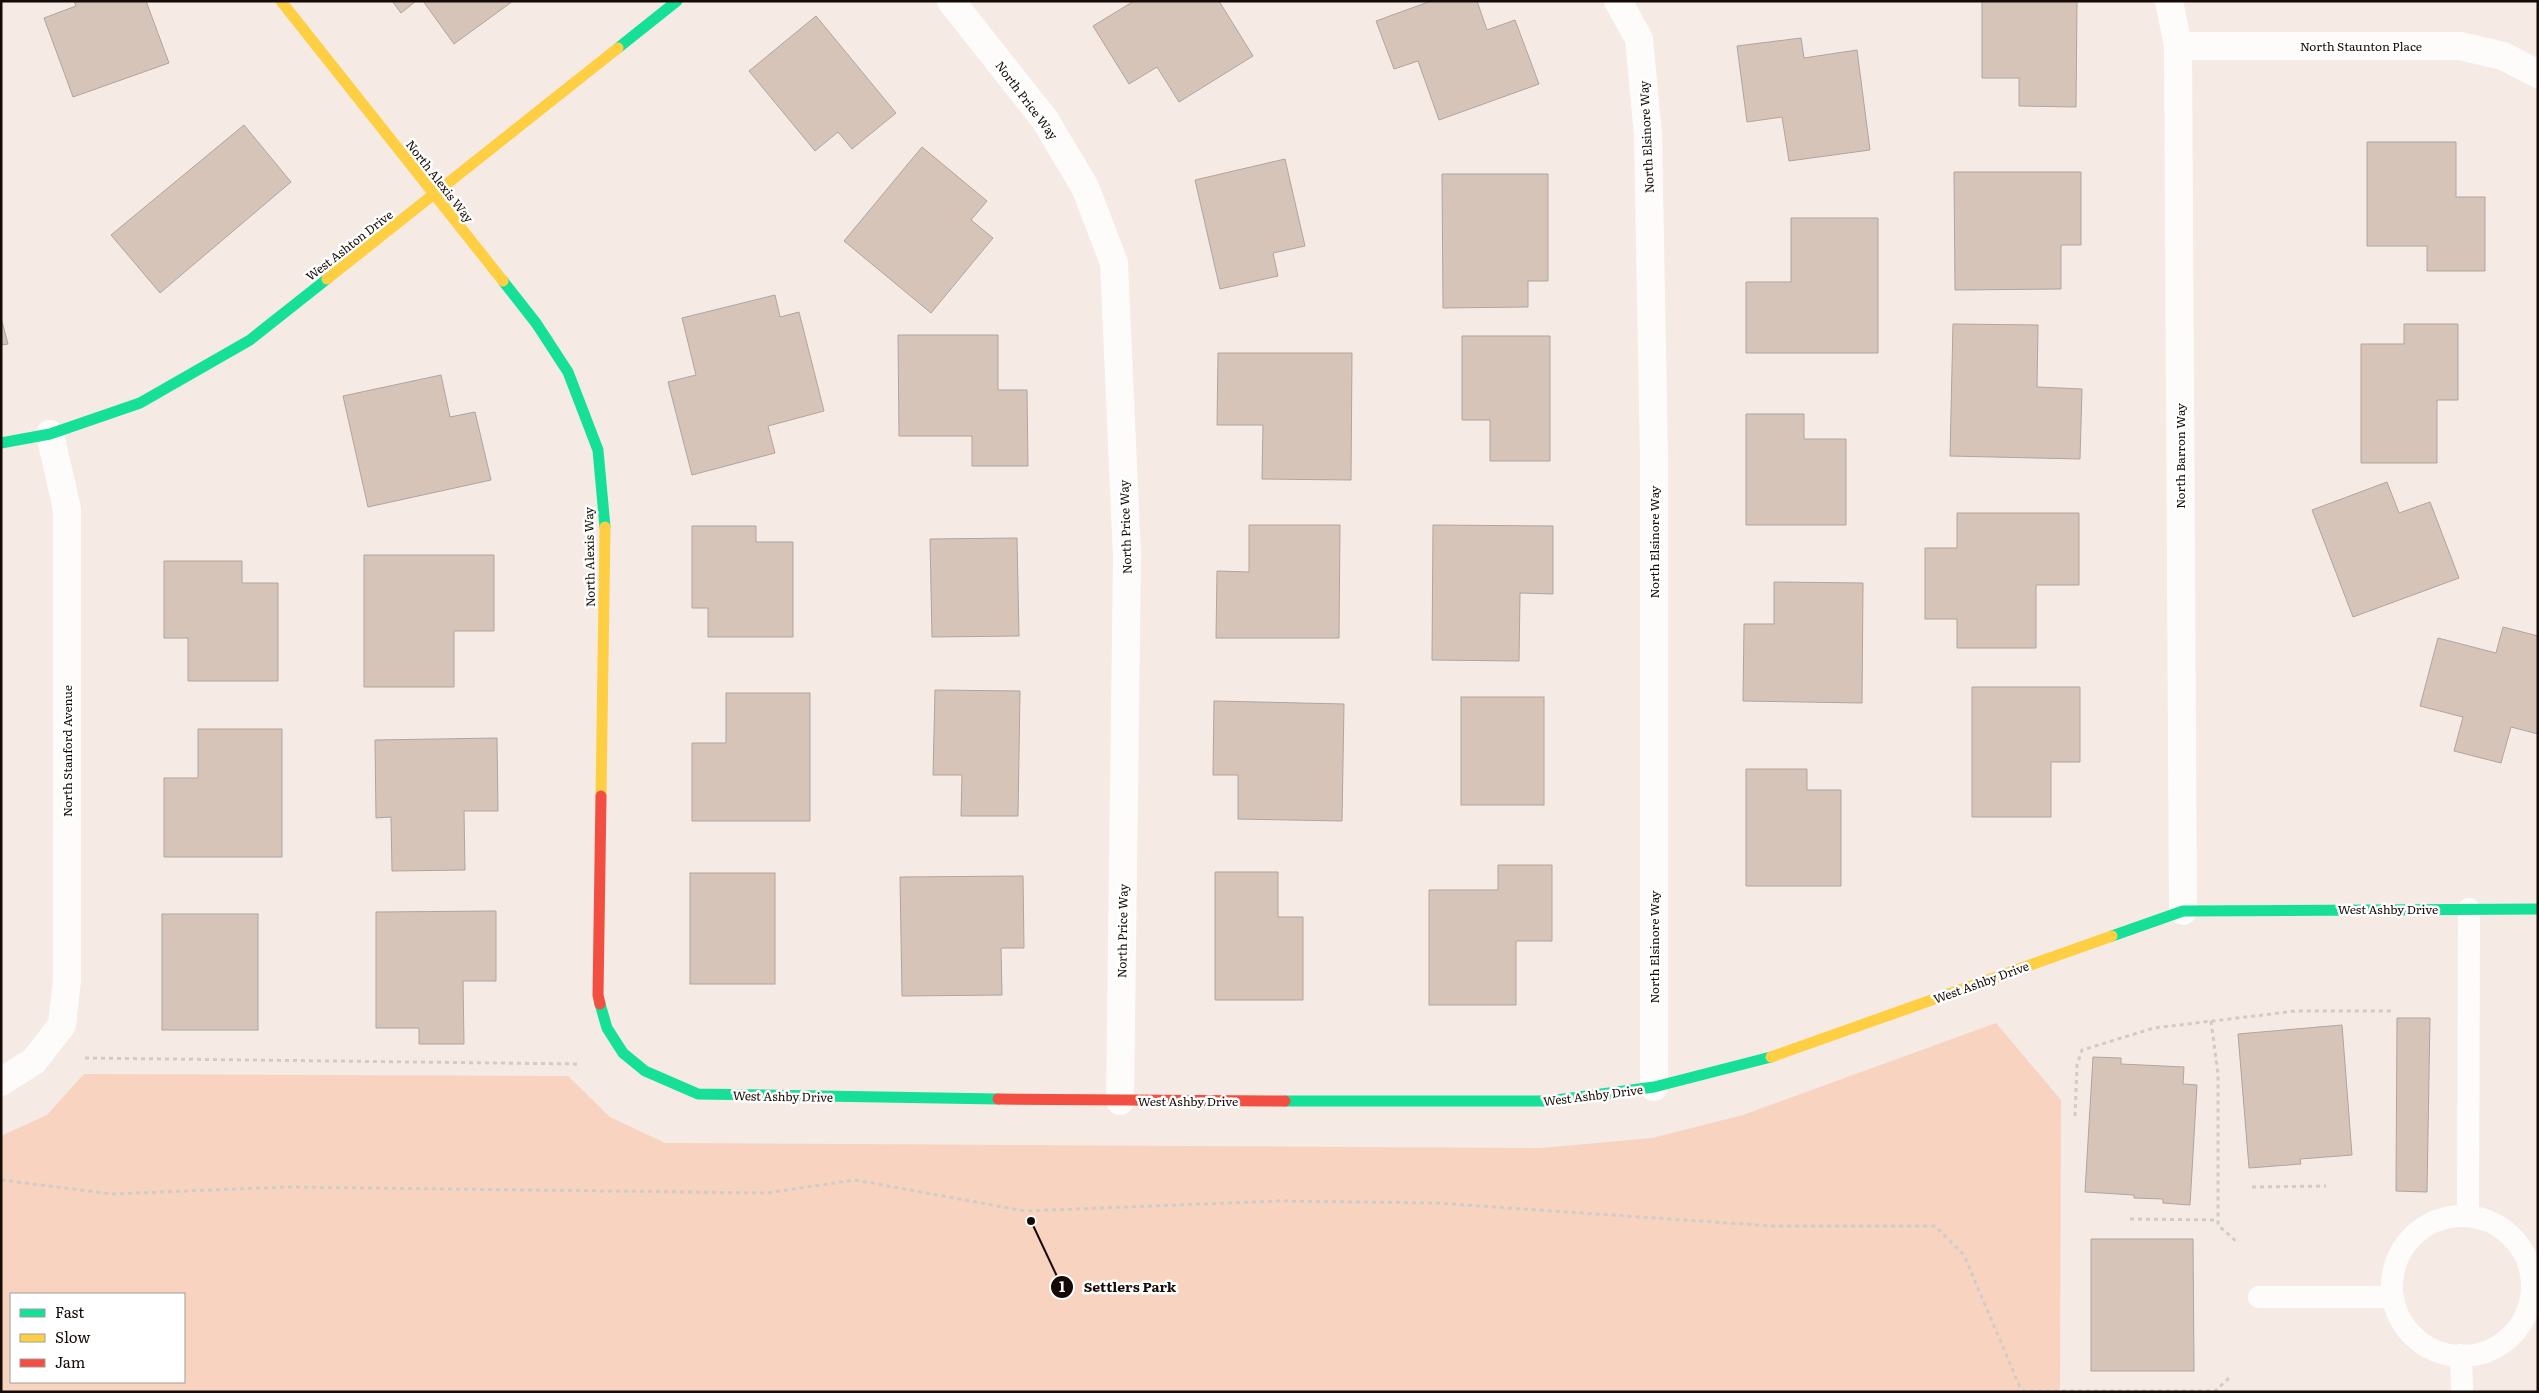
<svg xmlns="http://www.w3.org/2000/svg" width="2539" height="1393" viewBox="0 0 2539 1393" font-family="Literata,serif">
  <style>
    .green { fill: #f8d3c0; fill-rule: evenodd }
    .building { fill: #d7c4b9; stroke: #afa59f }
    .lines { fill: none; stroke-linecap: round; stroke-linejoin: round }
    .path { stroke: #d0ccc9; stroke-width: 3; stroke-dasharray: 4 4; stroke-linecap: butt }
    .lane { stroke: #fefcfb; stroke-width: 22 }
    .street { stroke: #fefcfb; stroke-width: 28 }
    .fast { stroke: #16e098; stroke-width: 11 }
    .slow { stroke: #ffcf43; stroke-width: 11 }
    .jam { stroke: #f24e42; stroke-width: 11 }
    .labels { text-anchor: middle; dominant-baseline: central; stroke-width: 5; stroke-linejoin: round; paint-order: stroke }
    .street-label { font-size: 12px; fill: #150a05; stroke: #fff }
    .leader { fill: none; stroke: #150a05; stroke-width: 2 }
    .callout-dot { fill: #150a05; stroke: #fff; stroke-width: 2 }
    .mark-label { font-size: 15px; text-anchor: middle; font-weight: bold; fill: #fff }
    .callout-label { font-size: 14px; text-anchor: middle; font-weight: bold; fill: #150a05; stroke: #fff; stroke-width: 5; stroke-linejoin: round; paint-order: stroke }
  </style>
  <rect width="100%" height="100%" fill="#f5eae4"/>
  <path class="green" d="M1996,1023L2061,1100L2060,1392H1V1136L47,1115L84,1074L568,1076L610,1117L665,1143L1542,1148L1652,1138L1743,1115ZM11,1294H184V1382H11Z"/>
  <g class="building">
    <polygon points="74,1 146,1 169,63 73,97 44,18 76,6"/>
    <polygon points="392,1 416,1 401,13"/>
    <polygon points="423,1 513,1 454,44"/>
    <polygon points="1134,1 1219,1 1253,56 1179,102 1157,67 1129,84 1093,26"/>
    <polygon points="1431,1 1477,1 1487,30 1515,20 1539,84 1439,120 1418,61 1394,69 1376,21"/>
    <polygon points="1982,1 2077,1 2076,107 2019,106 2019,78 1982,78"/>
    <polygon points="816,16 896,113 852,149 838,132 815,151 749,71"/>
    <polygon points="1801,38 1804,58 1857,50 1870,150 1789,161 1782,117 1747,122 1737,46"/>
    <polygon points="244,125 291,182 160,293 111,235"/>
    <polygon points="2367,142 2456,142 2456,197 2485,197 2485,271 2427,271 2427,246 2367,246"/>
    <polygon points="922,147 987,201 971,220 993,238 931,313 844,241"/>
    <polygon points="1285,159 1305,246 1273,253 1278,276 1220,289 1195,180"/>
    <polygon points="1954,172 2081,172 2081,245 2061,245 2061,289 1955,290"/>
    <polygon points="1442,174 1548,174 1548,281 1528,281 1528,307 1443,308"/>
    <polygon points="1791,218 1878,218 1878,353 1746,353 1746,282 1791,282"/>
    <polygon points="775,295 780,317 799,312 824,411 768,426 775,453 692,475 668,382 696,375 682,318"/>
    <polygon points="1,318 8,344 1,345"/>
    <polygon points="1953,324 2038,325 2037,387 2082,389 2080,459 1950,456"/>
    <polygon points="2404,324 2458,324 2458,400 2437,400 2437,463 2361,463 2361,344 2404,344"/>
    <polygon points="898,335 998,335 998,390 1027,390 1028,466 972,466 972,436 899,436"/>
    <polygon points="1462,336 1550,336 1550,461 1490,461 1490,420 1462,420"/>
    <polygon points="1218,353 1352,353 1351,480 1262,479 1263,425 1217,425"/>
    <polygon points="441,375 450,417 475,412 491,480 368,507 343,396"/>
    <polygon points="1746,414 1804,414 1804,439 1846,439 1846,525 1746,525"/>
    <polygon points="2387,482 2399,513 2430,502 2459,578 2353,617 2312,510"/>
    <polygon points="1957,513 2079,513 2079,585 2036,585 2036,648 1957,648 1957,619 1925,619 1925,548 1957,548"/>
    <polygon points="1249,525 1340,525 1339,638 1216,638 1217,571 1249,572"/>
    <polygon points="1433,525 1553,526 1553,594 1520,593 1519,661 1432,660"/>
    <polygon points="692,526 756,526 756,542 793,542 793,637 708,637 708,608 692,608"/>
    <polygon points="1017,538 1019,636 932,637 930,539"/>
    <polygon points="364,555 494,555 494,631 454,631 454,687 364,687"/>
    <polygon points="164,561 242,561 242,583 278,583 278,681 188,681 188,638 164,638"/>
    <polygon points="1774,582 1863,583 1862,703 1743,701 1744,624 1774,624"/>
    <polygon points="2503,627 2538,636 2538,734 2511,727 2501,763 2454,751 2463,717 2420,706 2438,638 2496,653"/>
    <polygon points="1972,687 2080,687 2080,762 2051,762 2051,817 1972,817"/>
    <polygon points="935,690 1020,691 1018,816 961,816 962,775 933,775"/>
    <polygon points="726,693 810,693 810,821 692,821 692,743 726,743"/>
    <rect x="1461" y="697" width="83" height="108"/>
    <polygon points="1214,701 1344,704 1342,821 1238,819 1238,775 1213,775"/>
    <polygon points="198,729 282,729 282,857 164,857 164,778 198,778"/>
    <polygon points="497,738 498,811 464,811 465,870 392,871 391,817 376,818 375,740"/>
    <polygon points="1746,769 1807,769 1807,790 1841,790 1841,886 1746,886"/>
    <polygon points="1498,865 1552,865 1552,941 1516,941 1516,1005 1429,1005 1429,890 1498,890"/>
    <polygon points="1215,872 1278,872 1278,917 1303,917 1303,1000 1215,1000"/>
    <rect x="690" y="873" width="85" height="111"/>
    <polygon points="1023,876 1024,948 1001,948 1002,995 902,996 900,877"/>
    <polygon points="496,911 496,981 463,981 464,1044 419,1044 419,1028 376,1028 376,912"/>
    <rect x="162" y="914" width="96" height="116"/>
    <polygon points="2397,1018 2430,1018 2427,1192 2396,1191"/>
    <polygon points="2342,1025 2352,1155 2300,1159 2301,1164 2249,1168 2238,1034"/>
    <polygon points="2093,1057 2121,1058 2121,1064 2184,1067 2183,1084 2197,1085 2190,1205 2163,1203 2163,1199 2134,1198 2134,1195 2085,1192"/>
    <polygon points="2091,1239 2193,1239 2194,1371 2091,1371"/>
  </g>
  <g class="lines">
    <g class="path">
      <polyline points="2211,1021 2218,1074 2218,1225 2238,1243"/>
      <polyline points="85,1058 580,1064"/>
      <polyline points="2075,1116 2077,1065 2082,1050 2154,1028 2296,1011 2391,1011"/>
      <polyline points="1,1180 112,1194 286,1187 766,1193 855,1180 1025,1211 1279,1201 1436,1203 1772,1226 1935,1226 1964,1255 2022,1392"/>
      <polyline points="2252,1187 2326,1186"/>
      <polyline points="2130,1219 2218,1220"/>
      <polyline points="2022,1391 2215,1391 2229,1378"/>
    </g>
    <g class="lane">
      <polyline points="2468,1216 2469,909"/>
      <circle cx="2462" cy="1286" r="70"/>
      <polyline points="2259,1297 2392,1297"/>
      <polyline points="2461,1355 2462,1392"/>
    </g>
    <g class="street">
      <polyline points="951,1 1045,120 1085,187 1114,263 1127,557 1120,1101"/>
      <polyline points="1618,1 1639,39 1648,135 1654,458 1654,1087"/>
      <polyline points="2169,1 2178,46 2183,911"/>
      <polyline points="2178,46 2460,46 2503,56 2538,74"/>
      <polyline points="1,1082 34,1061 62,1025 67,980 67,509 50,434"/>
    </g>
    <g class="fast">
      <polyline points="618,48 677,1"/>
      <polyline points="503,281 536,323 568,372 598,450 605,527"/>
      <polyline points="1,443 50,434 140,403 250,340 327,279"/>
      <polyline points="2112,936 2183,911 2538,909"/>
      <polyline points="600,1004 607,1028 623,1053 645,1071 698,1094 998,1099"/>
      <polyline points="1285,1101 1549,1101 1654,1087 1771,1057"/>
    </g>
    <g class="slow">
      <polyline points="281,1 503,281"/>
      <polyline points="327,279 618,48"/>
      <polyline points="601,796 605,527"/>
      <polyline points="1771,1057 2112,936"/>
    </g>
    <g class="jam">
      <polyline points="600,1004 598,995 601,796"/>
      <polyline points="998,1099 1285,1101"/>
    </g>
  </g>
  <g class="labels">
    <g class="street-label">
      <text x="2361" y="46">North Staunton Place</text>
      <text transform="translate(1027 100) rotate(53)">North Price Way</text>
      <text transform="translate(1646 137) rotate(-93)">North Elsinore Way</text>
      <text transform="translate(440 181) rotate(52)">North Alexis Way</text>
      <text transform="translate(349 245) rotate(-38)">West Ashton Drive</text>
      <text transform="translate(2180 456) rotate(-90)">North Barron Way</text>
      <text transform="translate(1125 527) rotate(-92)">North Price Way</text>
      <text transform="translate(1654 542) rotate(-90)">North Elsinore Way</text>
      <text transform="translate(589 557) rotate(-91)">North Alexis Way</text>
      <text transform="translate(67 751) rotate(-90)">North Stanford Avenue</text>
      <text x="2388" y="909">West Ashby Drive</text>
      <text transform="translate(1122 931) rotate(-89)">North Price Way</text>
      <text transform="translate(1654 947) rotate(-90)">North Elsinore Way</text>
      <text transform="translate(1981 982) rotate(-20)">West Ashby Drive</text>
      <text transform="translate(1593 1095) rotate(-7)">West Ashby Drive</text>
      <text transform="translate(783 1096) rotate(1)">West Ashby Drive</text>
      <text x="1188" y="1101">West Ashby Drive</text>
    </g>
  </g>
  <path class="leader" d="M1031 1221L1062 1287"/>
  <g class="callout-dot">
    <circle cx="1031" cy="1221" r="5"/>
    <circle cx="1062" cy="1287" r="12"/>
  </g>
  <g class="mark-label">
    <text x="1062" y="1292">1</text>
  </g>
  <g class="callout-label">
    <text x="1130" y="1292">Settlers Park</text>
  </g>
  <rect width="2539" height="1393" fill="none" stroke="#150a05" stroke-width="5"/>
  <rect x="10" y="1293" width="175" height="90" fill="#ffffff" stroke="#a19d9b"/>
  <rect x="20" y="1309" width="25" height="8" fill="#16e098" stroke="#a19d9b"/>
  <text x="55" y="1318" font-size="15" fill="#150a05">Fast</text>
  <rect x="20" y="1334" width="25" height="8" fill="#ffcf43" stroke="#a19d9b"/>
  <text x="55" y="1343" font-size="15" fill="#150a05">Slow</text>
  <rect x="20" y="1359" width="25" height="8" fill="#f24e42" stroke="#a19d9b"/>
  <text x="55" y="1368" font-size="15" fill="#150a05">Jam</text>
</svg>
